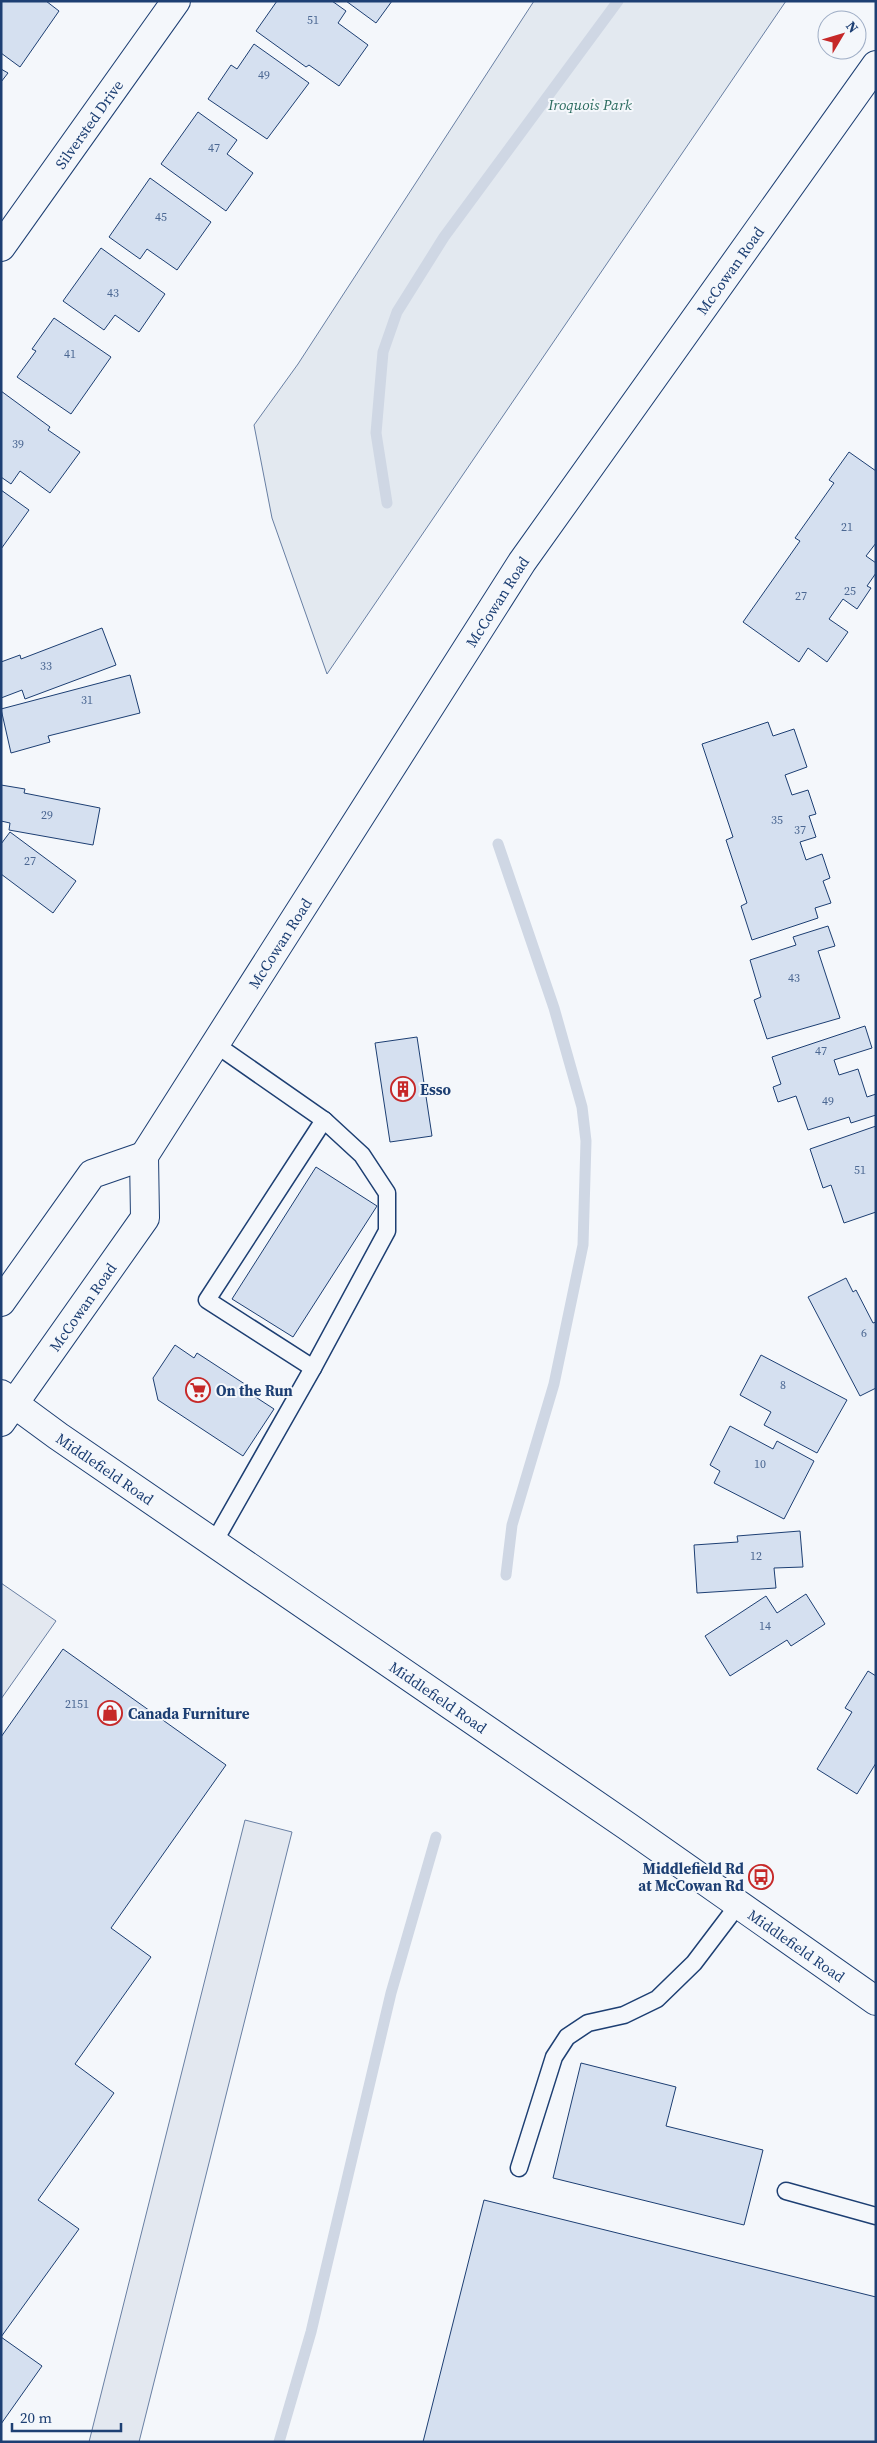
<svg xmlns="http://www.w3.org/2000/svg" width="877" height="2443" viewBox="0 0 877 2443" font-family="'Source Serif 4',serif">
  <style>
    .green { fill: #e3e9f0; stroke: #687fa3 }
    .parking { fill: #e3e8f0; stroke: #687fa3 }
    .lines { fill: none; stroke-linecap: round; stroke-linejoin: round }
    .stream { stroke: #cfd7e4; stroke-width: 11 }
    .building { fill: #d5e0f0; stroke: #1d3f73 }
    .lane-casing { stroke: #1d3f73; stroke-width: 19 }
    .street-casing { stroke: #1d3f73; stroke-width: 30 }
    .secondary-casing { stroke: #1d3f73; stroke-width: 30 }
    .lane { stroke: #f4f7fb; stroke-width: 16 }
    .street { stroke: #f4f7fb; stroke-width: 28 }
    .secondary { stroke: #f4f7fb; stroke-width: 28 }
    .labels { text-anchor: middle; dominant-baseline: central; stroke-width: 4; stroke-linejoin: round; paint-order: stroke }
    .number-label { font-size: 12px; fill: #4b6792 }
    .park-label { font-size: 15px; font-style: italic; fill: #2c6c60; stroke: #f4f7fb }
    .street-label { font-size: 15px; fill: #1d3f73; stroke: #f4f7fb }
    .poi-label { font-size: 15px; font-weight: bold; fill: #1d3f73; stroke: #f4f7fb; text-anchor: start }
  </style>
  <rect width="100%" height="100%" fill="#f4f7fb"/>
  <polygon class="green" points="534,1 786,1 327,674 272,518 254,425 298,364"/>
  <g class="parking">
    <polygon points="1,1583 56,1621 1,1699"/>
    <polygon points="245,1820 292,1832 139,2442 89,2442"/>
  </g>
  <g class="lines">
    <g class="stream">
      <polyline points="387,503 376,433 383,352 397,312 444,237 618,1"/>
      <polyline points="498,844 554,1008 582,1107 586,1141 583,1245 554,1384 512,1525 506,1575"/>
      <polyline points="279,2442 311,2332 391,1993 436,1837"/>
    </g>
  </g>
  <g class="building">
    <polygon points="1,1 46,1 59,11 20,67 1,53"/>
    <polygon points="277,1 332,1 346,11 338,23 368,45 339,86 309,65 306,67 256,31"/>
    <polygon points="346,1 392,1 376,23"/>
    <polygon points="254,44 309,83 267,139 208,99 231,65 237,69"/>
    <polygon points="1,69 8,73 1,82"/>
    <polygon points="198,112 237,140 227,154 253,173 226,211 161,164"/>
    <polygon points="150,178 211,222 177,270 147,249 140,259 109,237"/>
    <polygon points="101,248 165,294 139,332 115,315 104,330 63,301"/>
    <polygon points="54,318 111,357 71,414 17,377 36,351 32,349"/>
    <polygon points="1,391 50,427 48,430 80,452 50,493 20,471 11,484 1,477"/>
    <polygon points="849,452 876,471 876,543 866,556 876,563 876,573 867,586 871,588 857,609 843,599 829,619 848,632 827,662 808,648 799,662 743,622 800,541 795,538 834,483 829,480"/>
    <polygon points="1,490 29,510 1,549"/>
    <polygon points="102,628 116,665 25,699 22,690 1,698 1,662 20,655 21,659"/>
    <polygon points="130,675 140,713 48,736 50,742 11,753 1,709"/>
    <polygon points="768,722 773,736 794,729 807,767 785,775 792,795 808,790 816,814 809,816 816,837 800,842 806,860 822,854 830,878 823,881 831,903 815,908 818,918 752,940 741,906 747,903 726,840 733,837 702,744"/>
    <polygon points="1,785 25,789 24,793 100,808 93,845 9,830 10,823 1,821"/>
    <polygon points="10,832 76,881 53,913 1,874 1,844"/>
    <polygon points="828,926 835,946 818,951 840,1018 767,1039 754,1000 761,997 750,960 796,945 793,937"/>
    <polygon points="865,1026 872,1048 834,1060 839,1075 858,1069 867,1097 876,1094 876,1115 851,1123 849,1117 808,1130 796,1096 778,1102 773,1087 781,1084 772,1057"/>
    <polygon points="417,1037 432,1136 390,1142 375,1043"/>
    <polygon points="876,1126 876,1212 844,1223 831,1185 823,1188 810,1149"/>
    <polygon points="316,1167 377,1206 293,1337 232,1299"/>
    <polygon points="846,1278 853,1292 856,1290 873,1323 876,1322 876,1388 860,1396 808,1297"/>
    <polygon points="175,1345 194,1358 197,1353 257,1392 254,1396 274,1409 243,1456 158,1400 153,1378"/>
    <polygon points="761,1355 847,1400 817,1453 764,1425 771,1412 740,1395"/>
    <polygon points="730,1426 773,1449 777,1441 814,1461 784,1519 714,1483 720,1471 710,1465"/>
    <polygon points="800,1531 803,1567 774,1568 776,1588 697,1593 694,1545 738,1542 737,1536"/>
    <polygon points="806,1594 825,1624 791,1646 787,1640 730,1676 705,1636 766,1596 777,1613"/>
    <polygon points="63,1649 226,1765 111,1928 151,1957 75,2064 114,2093 38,2200 79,2229 1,2337 42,2366 1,2424 1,1737"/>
    <polygon points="868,1671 876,1676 876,1763 857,1794 817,1769 852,1712 845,1708"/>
    <polygon points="581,2063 676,2087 666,2126 763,2150 744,2225 553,2178"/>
    <polygon points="484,2200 876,2297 876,2442 423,2442"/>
  </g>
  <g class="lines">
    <defs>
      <g id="lane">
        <polyline points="313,1368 207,1300 324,1120"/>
        <polyline points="213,1544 313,1368 387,1231 387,1193 362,1155 324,1120 215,1044"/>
        <polyline points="519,2168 554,2057 567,2037 588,2023 624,2015 657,1999 694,1963 738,1905"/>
        <polyline points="786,2191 876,2216"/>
      </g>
      <g id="street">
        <path id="s1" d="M1,247L176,1"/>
      </g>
      <g id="secondary">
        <polyline points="1,1302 92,1174 144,1156"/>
        <path id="s2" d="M1,1394L58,1436L627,1826L876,2001"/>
        <path id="s3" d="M1,1422L145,1218L144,1156L522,562L876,65"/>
      </g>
    </defs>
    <use href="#lane" class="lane-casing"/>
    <use href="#street" class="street-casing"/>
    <use href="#secondary" class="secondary-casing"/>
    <use href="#lane" class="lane"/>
    <use href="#street" class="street"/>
    <use href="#secondary" class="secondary"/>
  </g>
  <defs>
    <symbol id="building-ring" viewBox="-11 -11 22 22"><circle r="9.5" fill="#f4f7fb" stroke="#c62828" stroke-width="1.5"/><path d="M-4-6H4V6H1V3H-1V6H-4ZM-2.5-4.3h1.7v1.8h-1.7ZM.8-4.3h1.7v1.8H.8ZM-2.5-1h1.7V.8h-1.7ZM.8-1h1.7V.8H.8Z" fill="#c62828"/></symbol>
    <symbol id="supermarket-ring" viewBox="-11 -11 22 22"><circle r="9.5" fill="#f4f7fb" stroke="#c62828" stroke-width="1.5"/><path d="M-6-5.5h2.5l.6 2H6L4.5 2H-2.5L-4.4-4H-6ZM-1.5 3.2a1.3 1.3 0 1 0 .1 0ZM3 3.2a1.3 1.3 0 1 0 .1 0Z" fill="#c62828"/></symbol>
    <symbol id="shop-ring" viewBox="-11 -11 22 22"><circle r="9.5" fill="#f4f7fb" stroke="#c62828" stroke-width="1.5"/><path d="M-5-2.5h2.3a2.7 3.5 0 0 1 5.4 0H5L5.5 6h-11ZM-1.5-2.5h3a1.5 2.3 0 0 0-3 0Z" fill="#c62828"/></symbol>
    <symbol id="bus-ring" viewBox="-11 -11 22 22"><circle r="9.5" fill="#f4f7fb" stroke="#c62828" stroke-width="1.5"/><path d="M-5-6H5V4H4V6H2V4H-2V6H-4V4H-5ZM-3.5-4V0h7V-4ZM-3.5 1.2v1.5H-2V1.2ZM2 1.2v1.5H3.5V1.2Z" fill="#c62828"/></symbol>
  </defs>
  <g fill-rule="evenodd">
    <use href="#building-ring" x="389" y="1075" width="28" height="28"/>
    <use href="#supermarket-ring" x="184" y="1376" width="28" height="28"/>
    <use href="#shop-ring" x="96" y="1699" width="28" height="28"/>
    <use href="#bus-ring" x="747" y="1863" width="28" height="28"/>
  </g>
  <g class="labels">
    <g class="number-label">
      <text x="313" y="20">51</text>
      <text x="264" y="75">49</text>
      <text x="214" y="148">47</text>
      <text x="161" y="217">45</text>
      <text x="113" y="293">43</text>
      <text x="70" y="354">41</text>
      <text x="18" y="444">39</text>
      <text x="847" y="527">21</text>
      <text x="850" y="591">25</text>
      <text x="801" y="596">27</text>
      <text x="46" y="666">33</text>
      <text x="87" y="700">31</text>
      <text x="47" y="815">29</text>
      <text x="777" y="820">35</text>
      <text x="800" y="830">37</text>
      <text x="30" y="861">27</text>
      <text x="794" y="978">43</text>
      <text x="821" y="1051">47</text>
      <text x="828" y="1101">49</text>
      <text x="860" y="1170">51</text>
      <text x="864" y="1333">6</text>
      <text x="783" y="1385">8</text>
      <text x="760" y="1464">10</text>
      <text x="756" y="1556">12</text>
      <text x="765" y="1626">14</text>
      <text x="77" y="1704">2151</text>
    </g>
    <g class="park-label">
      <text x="590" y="104">Iroquois Park</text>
    </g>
    <g class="street-label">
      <text stroke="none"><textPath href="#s1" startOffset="151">Silversted Drive</textPath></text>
      <text stroke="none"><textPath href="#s3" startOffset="1374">McCowan Road</textPath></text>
      <text stroke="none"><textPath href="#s3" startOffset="969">McCowan Road</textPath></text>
      <text stroke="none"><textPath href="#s3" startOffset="564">McCowan Road</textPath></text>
      <text stroke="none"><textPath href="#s3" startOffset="141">McCowan Road</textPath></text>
      <text stroke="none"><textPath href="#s2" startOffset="128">Middlefield Road</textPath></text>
      <text stroke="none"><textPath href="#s2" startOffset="532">Middlefield Road</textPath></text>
      <text stroke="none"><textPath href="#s2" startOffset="968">Middlefield Road</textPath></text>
    </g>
    <g class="poi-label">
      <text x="420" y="1089">Esso</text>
      <text x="216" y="1390">On the Run</text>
      <text x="128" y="1713">Canada Furniture</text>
      <text x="744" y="1868" text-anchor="end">Middlefield Rd<tspan x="744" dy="17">at McCowan Rd</tspan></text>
    </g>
  </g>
  <rect width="877" height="2443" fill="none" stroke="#1d3f73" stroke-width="5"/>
  <g transform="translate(842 35) rotate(52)"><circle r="24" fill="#f4f7fb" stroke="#9eadc5"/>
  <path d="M0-4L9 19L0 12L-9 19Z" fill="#c62828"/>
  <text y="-8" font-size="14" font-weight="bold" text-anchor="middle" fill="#1d3f73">N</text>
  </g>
  <path d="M12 2423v8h109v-8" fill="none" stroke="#1d3f73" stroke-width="2.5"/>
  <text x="20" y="2423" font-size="15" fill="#1d3f73" stroke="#f4f7fb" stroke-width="4" paint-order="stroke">20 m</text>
</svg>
